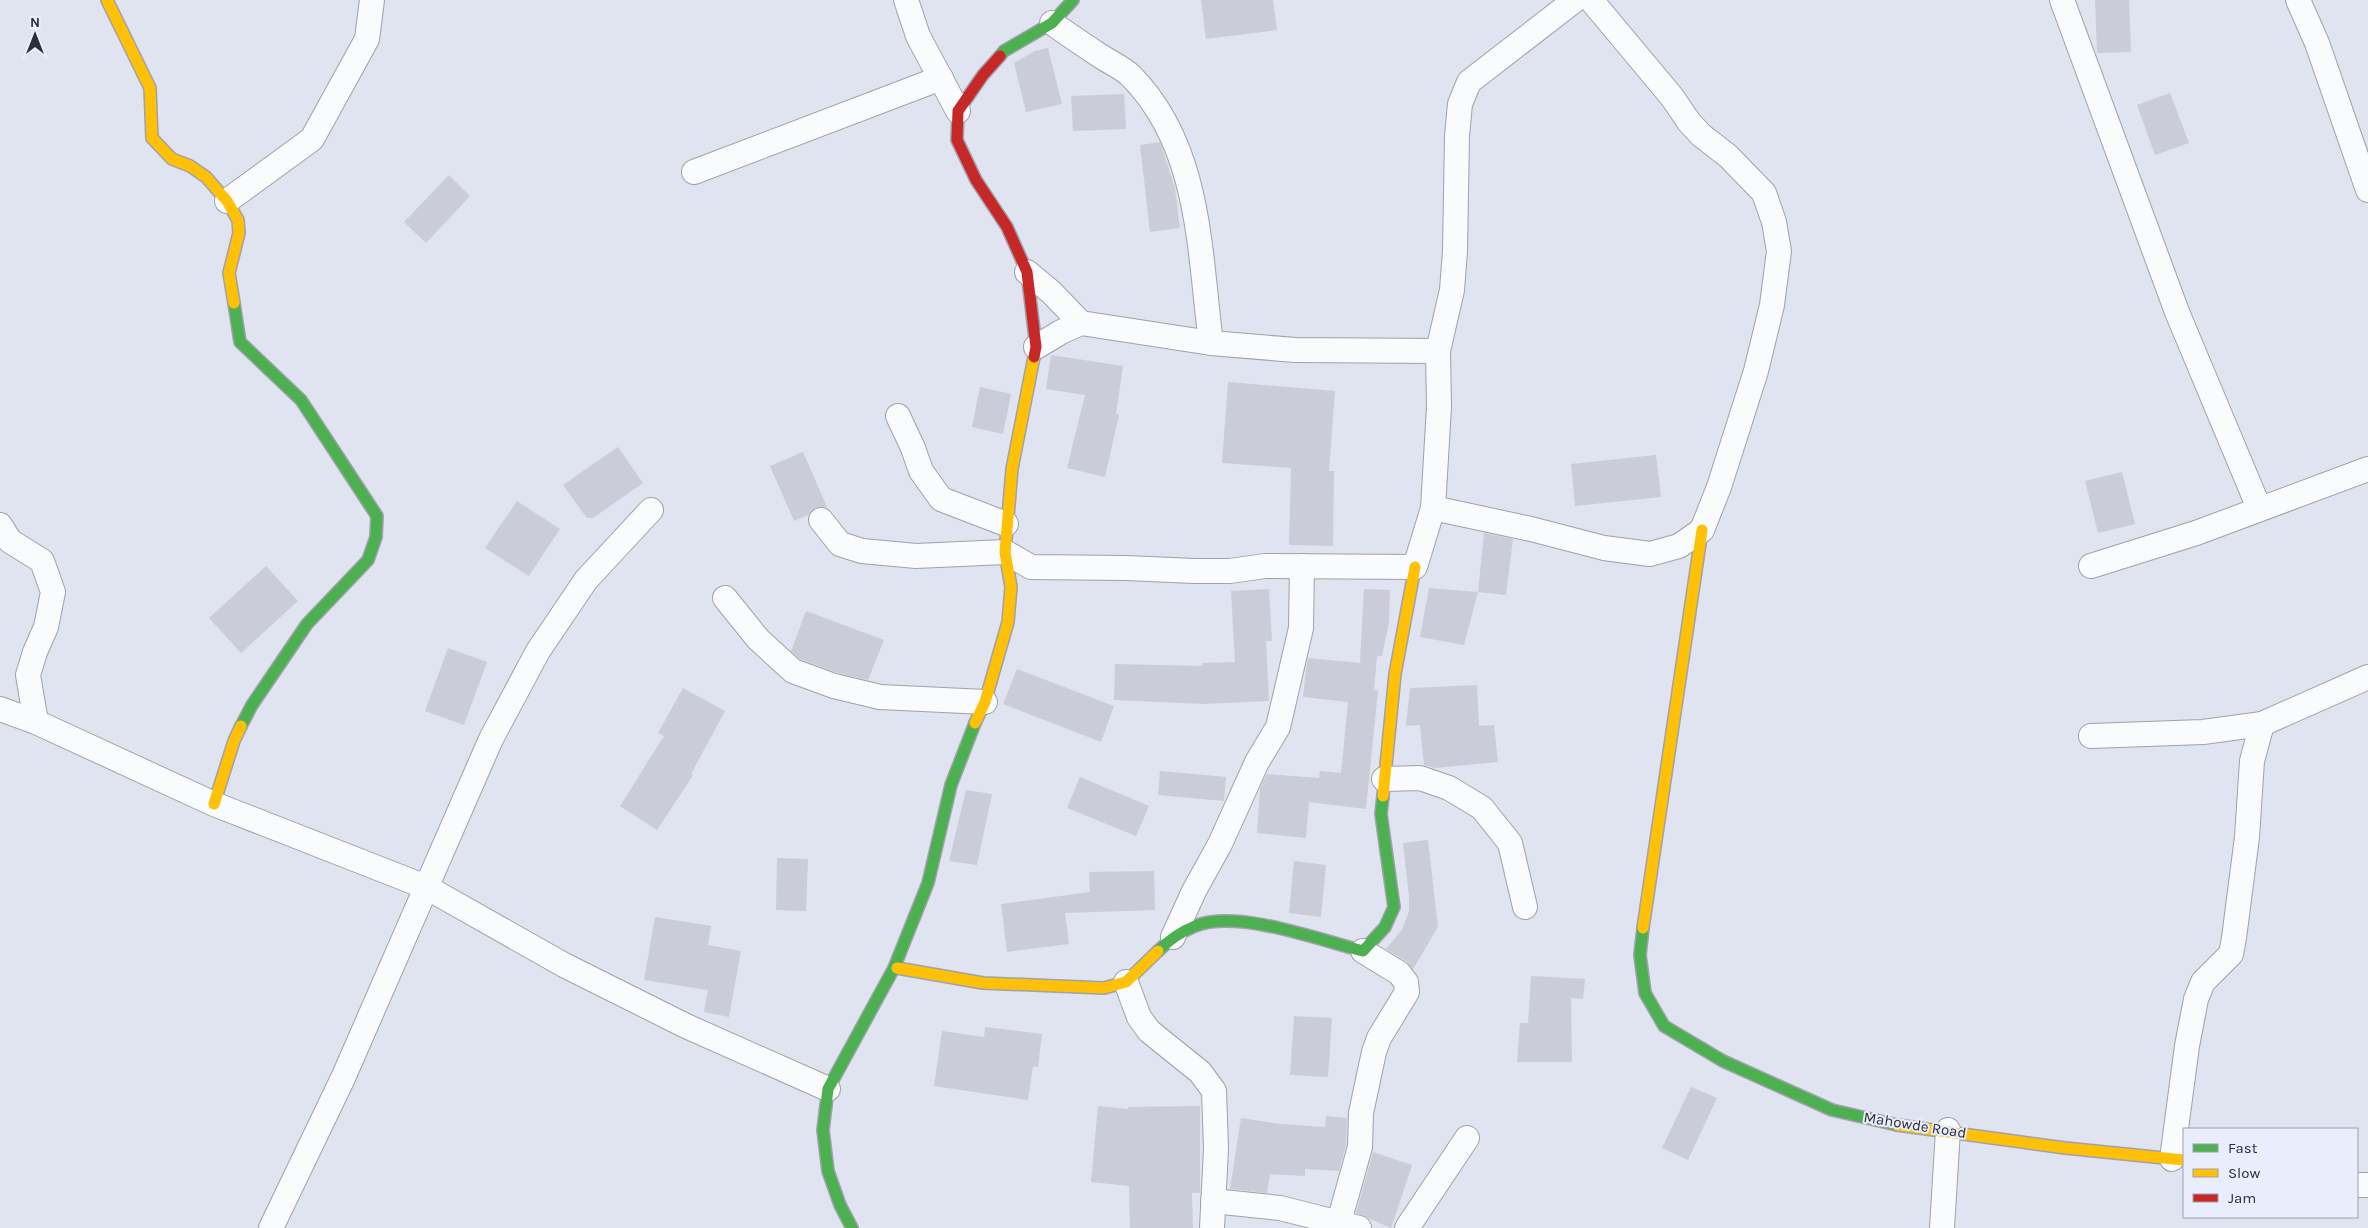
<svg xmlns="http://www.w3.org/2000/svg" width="2368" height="1228" viewBox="0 0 2368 1228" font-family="Karla,sans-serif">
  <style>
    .building { fill: #cacdd7 }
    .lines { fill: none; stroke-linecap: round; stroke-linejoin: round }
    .street-casing { stroke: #9fa1ab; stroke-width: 26 }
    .fast-casing { stroke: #9fa1ab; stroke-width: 14 }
    .slow-casing { stroke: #9fa1ab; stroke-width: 14 }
    .jam-casing { stroke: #9fa1ab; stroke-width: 14 }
    .street { stroke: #fafbfd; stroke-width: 24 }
    .fast { stroke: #4caf50; stroke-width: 11 }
    .slow { stroke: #ffc107; stroke-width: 11 }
    .jam { stroke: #c62828; stroke-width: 11 }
    .labels { text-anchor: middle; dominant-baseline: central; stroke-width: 4; stroke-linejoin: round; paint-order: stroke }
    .street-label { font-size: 15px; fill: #2b2e37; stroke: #e9edfc }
  </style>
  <rect width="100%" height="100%" fill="#e0e3f0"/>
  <g class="building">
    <polygon points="1201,0 1273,0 1277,30 1206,39"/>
    <polygon points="2095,0 2129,0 2131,52 2097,53"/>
    <polygon points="1048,48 1062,104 1026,112 1014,63 1035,51"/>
    <polygon points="2170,93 2189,143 2155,155 2137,105"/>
    <polygon points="1124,94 1126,129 1073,131 1071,96"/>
    <polygon points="1160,142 1175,188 1180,228 1150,232 1140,145"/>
    <polygon points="449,175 470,196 426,243 404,222"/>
    <polygon points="1051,355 1123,366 1116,414 1119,415 1105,477 1067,468 1085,395 1046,389"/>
    <polygon points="1228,382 1335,391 1329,471 1334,471 1333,546 1289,545 1291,468 1222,463"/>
    <polygon points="980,387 1011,394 1003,434 972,427"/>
    <polygon points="618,447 643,483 593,518 587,518 563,485"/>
    <polygon points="803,452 827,507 819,507 812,510 808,515 794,521 770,466"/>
    <polygon points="1656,455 1661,497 1575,506 1571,464"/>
    <polygon points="2122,472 2135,524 2098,533 2085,481"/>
    <polygon points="517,501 560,529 529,576 485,548"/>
    <polygon points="1484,533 1513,539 1506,595 1478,592"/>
    <polygon points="266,566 298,601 241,653 209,618"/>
    <polygon points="1429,588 1478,592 1464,645 1420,637"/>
    <polygon points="1269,589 1272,641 1266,641 1269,701 1204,704 1114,700 1115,664 1202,666 1202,663 1235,662 1231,591"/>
    <polygon points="1364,589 1390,590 1389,622 1382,656 1377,656 1374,690 1378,690 1366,809 1309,802 1306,838 1257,833 1260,788 1267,774 1319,778 1320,771 1341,773 1348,702 1303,697 1306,669 1308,658 1360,663"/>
    <polygon points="806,611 884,640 868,680 838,673 800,659 791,651"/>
    <polygon points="448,648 487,662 464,725 425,711"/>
    <polygon points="1017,669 1114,706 1101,742 1003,704"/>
    <polygon points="1477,685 1479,726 1494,725 1498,762 1434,768 1424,765 1420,725 1406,726 1410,688"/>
    <polygon points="683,688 725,711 691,774 693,775 657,830 620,806 664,736 658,733"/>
    <polygon points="1160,771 1226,777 1224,801 1158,795"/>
    <polygon points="1080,777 1149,806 1136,836 1067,808"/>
    <polygon points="966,790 992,794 977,865 949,861"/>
    <polygon points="1428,840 1438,927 1413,969 1406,961 1386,949 1402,930 1409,911 1409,897 1403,843"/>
    <polygon points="777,858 808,859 806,911 776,910"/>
    <polygon points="1294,861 1326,865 1321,917 1289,913"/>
    <polygon points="1154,871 1155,910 1065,913 1069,944 1007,952 1001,904 1090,892 1089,872"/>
    <polygon points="655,917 711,926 708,945 741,951 729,1017 704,1012 708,990 644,980"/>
    <polygon points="1531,976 1585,979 1583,999 1571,998 1572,1062 1517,1062 1520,1023 1528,1023"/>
    <polygon points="1294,1016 1332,1018 1328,1077 1290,1075"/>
    <polygon points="985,1027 1042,1034 1038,1067 1033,1066 1028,1100 934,1086 942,1031 984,1037"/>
    <polygon points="1691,1087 1717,1098 1688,1160 1662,1148"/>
    <polygon points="1098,1106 1128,1109 1128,1107 1200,1106 1200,1193 1192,1193 1193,1228 1130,1228 1129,1186 1091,1182"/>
    <polygon points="1326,1116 1347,1118 1346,1145 1339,1171 1305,1169 1305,1176 1270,1174 1267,1193 1230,1189 1241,1118 1280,1124 1325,1127"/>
    <polygon points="1373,1152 1412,1165 1391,1228 1356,1213"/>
  </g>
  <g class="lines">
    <defs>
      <g id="street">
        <polyline points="906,0 918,36 958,111"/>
        <polyline points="2062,0 2177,312 2259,508"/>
        <polyline points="2298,0 2317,43 2368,190"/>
        <path d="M1052,23C1069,35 1085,46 1102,57C1111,63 1123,68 1131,76C1201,147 1199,251 1211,343"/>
        <polyline points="694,172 941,78"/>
        <polyline points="227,201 312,139 367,39 372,0"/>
        <polyline points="1027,272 1051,292 1081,323"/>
        <polyline points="1036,347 1061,332 1081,323 1211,343 1295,350 1438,351 1452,290 1455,251 1457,136 1460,104 1469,82 1575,0"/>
        <polyline points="898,416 913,448 921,471 941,499 1006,524"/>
        <polyline points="1433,508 1531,529 1604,548 1650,554 1679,546 1702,530 1719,487 1756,371 1772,305 1779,251 1774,222 1764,193 1728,156 1701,135 1689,122 1672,97 1591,0"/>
        <polyline points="821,520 840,544 862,551 916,556 1005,552 1031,567 1126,568 1194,571 1230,571 1265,566 1415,567 1433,508 1439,407 1438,351"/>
        <polyline points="0,525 10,541 42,561 53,592 46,627 35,652 28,675 36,722"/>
        <polyline points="2091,566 2196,533 2368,469"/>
        <polyline points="725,598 758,639 793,671 834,686 880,697 985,702"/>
        <polyline points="0,709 36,722 214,804 426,887 564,965 686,1026 828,1089"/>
        <polyline points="2091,736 2203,732 2262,724 2368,677"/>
        <polyline points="1384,779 1420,778 1449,788 1482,808 1510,843 1525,907"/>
        <polyline points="1173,937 1194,891 1220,844 1257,762 1278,727 1301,628 1302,566"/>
        <polyline points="1126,982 1139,1017 1149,1031 1200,1072 1214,1091 1216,1149 1212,1228"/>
        <polyline points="2172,1159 2187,1046 2196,999 2203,982 2231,954 2234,938 2247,837 2252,761 2262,724"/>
        <polyline points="2357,1185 2368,1185"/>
        <polyline points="1213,1201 1280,1208 1359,1228"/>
        <polyline points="1339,1222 1360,1147 1361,1113 1374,1052 1379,1038 1407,992 1406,982 1399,973 1363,951"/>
        <polyline points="271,1228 343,1078 491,739 538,651 586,580 651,510"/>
        <polyline points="1407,1228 1467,1138"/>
        <polyline points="1942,1228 1948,1130"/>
      </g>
      <g id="fast">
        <polyline points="1000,56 1004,51 1052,23 1073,0"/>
        <polyline points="234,303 240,342 301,400 377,516 376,537 368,560 307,624 252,705 241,726"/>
        <polyline points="1643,928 1640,955 1645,993 1664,1026 1723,1061 1832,1110 1897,1125"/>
        <path d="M1158,951C1169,940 1180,932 1195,926C1238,909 1319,940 1363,951L1385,927L1394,907L1381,814L1383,796"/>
        <polyline points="894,968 928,883 951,785 975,723"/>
        <polyline points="852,1228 840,1205 828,1171 823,1130 828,1089 894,968 897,968"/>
      </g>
      <g id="slow">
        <polyline points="107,0 150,88 152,138 172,159 190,166 206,177 227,201 238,220 239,233 229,273 234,303"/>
        <polyline points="975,723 985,702 1008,622 1011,587 1005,552 1012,469 1034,357"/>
        <polyline points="1383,796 1395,674 1415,567"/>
        <polyline points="214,804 234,741 241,726"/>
        <polyline points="1643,928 1702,530"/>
        <polyline points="897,968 983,983 1104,988 1126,982 1158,951"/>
        <polyline points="1897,1125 2065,1148 2184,1160"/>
      </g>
      <polyline id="jam" points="1000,56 983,75 958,111 957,140 976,180 1007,227 1027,272 1036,347 1034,357"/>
    </defs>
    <use href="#street" class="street-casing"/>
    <use href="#fast" class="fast-casing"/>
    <use href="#slow" class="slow-casing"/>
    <use href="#jam" class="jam-casing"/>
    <use href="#street" class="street"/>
    <use href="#fast" class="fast"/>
    <use href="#slow" class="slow"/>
    <use href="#jam" class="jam"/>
  </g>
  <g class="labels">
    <g class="street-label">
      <text transform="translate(1915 1125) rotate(9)">Mahowde Road</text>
    </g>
  </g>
  <rect x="2183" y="1128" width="175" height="90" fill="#e9edfc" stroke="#9da1ad"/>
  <rect x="2193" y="1144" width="25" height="8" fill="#4caf50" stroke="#9da1ad"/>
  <text x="2228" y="1153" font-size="15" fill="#2b2e37">Fast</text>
  <rect x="2193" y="1169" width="25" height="8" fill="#ffc107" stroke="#9da1ad"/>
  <text x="2228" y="1178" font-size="15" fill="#2b2e37">Slow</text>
  <rect x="2193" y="1194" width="25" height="8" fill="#c62828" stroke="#9da1ad"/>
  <text x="2228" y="1203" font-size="15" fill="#2b2e37">Jam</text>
  <g transform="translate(35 35)" stroke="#e9edfc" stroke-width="4" paint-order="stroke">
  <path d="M0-4L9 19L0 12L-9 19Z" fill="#2b2e37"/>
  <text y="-8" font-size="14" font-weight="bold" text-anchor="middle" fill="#2b2e37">N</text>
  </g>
</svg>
